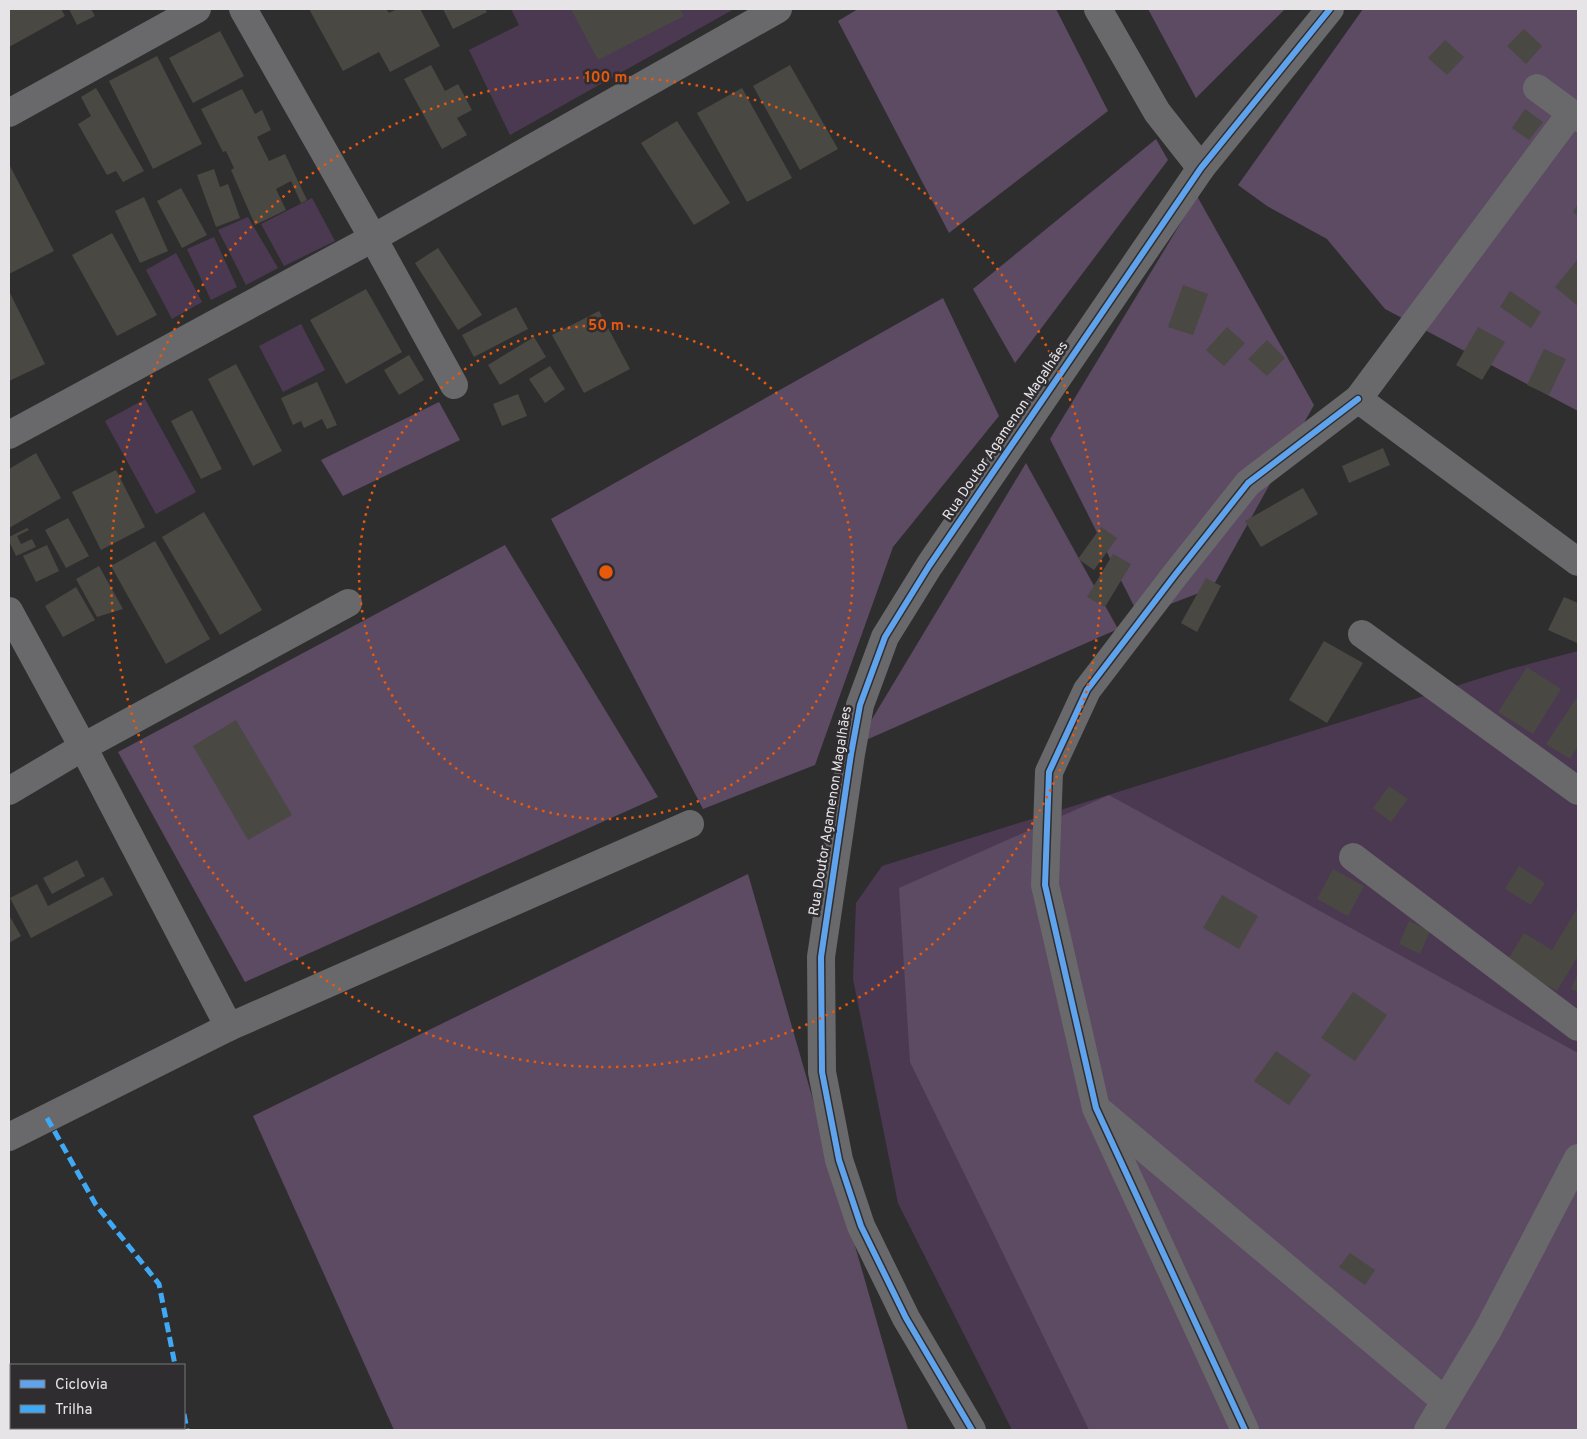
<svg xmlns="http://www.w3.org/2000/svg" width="1587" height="1439" viewBox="0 0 1587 1439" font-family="Overpass,sans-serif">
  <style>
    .green { fill: #4b3951 }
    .forest { fill: #5d4a63 }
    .building { fill: #494842 }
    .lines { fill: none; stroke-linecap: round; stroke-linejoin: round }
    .minor { stroke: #69686a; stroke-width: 28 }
    .quiet { stroke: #3fa9f5; stroke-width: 5; stroke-dasharray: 10 5; stroke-linecap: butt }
    .cycleway-casing { stroke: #2f2d30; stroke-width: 9 }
    .cycleway { stroke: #60a3ed; stroke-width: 6 }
    .ring { fill: none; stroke: #e8590c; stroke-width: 2.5; stroke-dasharray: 2.5 5 }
    .labels { text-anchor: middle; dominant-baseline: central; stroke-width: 5; stroke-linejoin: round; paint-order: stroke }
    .street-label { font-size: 14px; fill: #e6e4e7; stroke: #2f2d30 }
    .centre { fill: #e8590c; stroke: #2f2d30; stroke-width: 2.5 }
    .ring-label { font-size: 15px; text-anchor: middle; font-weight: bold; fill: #e8590c; stroke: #2f2d30; stroke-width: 5; stroke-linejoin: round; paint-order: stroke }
  </style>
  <rect width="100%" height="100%" fill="#2f2e2f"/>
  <g class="green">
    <polygon points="511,9 734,9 510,135 469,50 519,25"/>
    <polygon points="312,198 335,241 284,266 261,224"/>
    <polygon points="248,217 278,268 246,285 218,230"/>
    <polygon points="214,237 237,287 211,300 187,249"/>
    <polygon points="176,253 202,302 172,319 146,270"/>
    <polygon points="301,324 325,370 283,392 259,346"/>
    <polygon points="145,399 196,492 156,514 105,421"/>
    <polygon points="1578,651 1578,1430 1012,1430 898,1203 853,979 856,903 882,866 1510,669"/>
  </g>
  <g class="forest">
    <polygon points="858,9 1056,9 1108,111 949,233 838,21"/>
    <polygon points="1148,9 1285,9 1196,98"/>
    <polygon points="1363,9 1578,9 1578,411 1385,309 1327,239 1267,206 1238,185"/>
    <polygon points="1156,139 1168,160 1015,363 973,289"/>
    <polygon points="1197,196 1314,405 1212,588 1139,616 1050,439"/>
    <polygon points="943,298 999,416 893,547 815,765 703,809 551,519"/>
    <polygon points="439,402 460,440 343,496 321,460"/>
    <polygon points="1026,463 1118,629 857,744"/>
    <polygon points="505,545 658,797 245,982 118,752"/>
    <polygon points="1109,795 1578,1053 1578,1430 1089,1430 910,1062 899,888"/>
    <polygon points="748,874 908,1430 394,1430 253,1116"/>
  </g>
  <g class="building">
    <polygon points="9,9 61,9 65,16 9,47"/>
    <polygon points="69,9 91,9 95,16 77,25"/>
    <polygon points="309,9 386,9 389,13 397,9 420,9 440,46 390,72 379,52 343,71"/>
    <polygon points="443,9 485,9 487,12 453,29"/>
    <polygon points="571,9 680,9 684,16 598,60"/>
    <polygon points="1524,29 1542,46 1526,64 1507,46"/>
    <polygon points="220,31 244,76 193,103 169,58"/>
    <polygon points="1445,40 1464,57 1447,75 1428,58"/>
    <polygon points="157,56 202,144 153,169 109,81"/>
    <polygon points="431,65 445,91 458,84 472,110 457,118 467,135 442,149 404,79"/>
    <polygon points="790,65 838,149 800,170 753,86"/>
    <polygon points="96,88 144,171 123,182 116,171 107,175 78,124 91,116 81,97"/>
    <polygon points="742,88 792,178 747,202 697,113"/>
    <polygon points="242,89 255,114 262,110 271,130 257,137 269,161 285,154 307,200 301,203 291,181 276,189 286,210 255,225 231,170 234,168 226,151 223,152 201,109"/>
    <polygon points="1525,109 1543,122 1529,140 1512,128"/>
    <polygon points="677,121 730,203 694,225 641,143"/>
    <polygon points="9,164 54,251 9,274"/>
    <polygon points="214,169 220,187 228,184 240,218 216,227 197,175"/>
    <polygon points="181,188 207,235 182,248 157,201"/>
    <polygon points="144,197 168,251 140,263 115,211"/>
    <polygon points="1578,204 1578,216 1573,212"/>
    <polygon points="112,233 157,315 117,336 72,255"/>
    <polygon points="438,248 482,315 458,330 415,263"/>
    <polygon points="1578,259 1578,306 1555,287"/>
    <polygon points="1183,285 1208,294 1193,335 1168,327"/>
    <polygon points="366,289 402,352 346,384 310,320"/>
    <polygon points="9,291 45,364 9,381"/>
    <polygon points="1510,291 1541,312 1531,328 1500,307"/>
    <polygon points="516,307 528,329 474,357 462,335"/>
    <polygon points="599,311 630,369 584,393 552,335"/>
    <polygon points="1227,327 1245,343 1224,366 1206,350"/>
    <polygon points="1478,327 1505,342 1482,380 1456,365"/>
    <polygon points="534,337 546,357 500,385 488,365"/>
    <polygon points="1267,340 1285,358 1267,376 1248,359"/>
    <polygon points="1544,349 1566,359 1549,395 1527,385"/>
    <polygon points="409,355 424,380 399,395 384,370"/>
    <polygon points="236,364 282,451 253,466 208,379"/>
    <polygon points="550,366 565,389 545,403 529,379"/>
    <polygon points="317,382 337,425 327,429 322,419 304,428 301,421 293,425 281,398"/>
    <polygon points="518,394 527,416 502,426 493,404"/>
    <polygon points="192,410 222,469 201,479 171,421"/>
    <polygon points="1383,448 1390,465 1349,483 1342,466"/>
    <polygon points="36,453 61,498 9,528 9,469"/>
    <polygon points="116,470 145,527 101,550 72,492"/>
    <polygon points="1303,488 1318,514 1261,547 1245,521"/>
    <polygon points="204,512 262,610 220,635 162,537"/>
    <polygon points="68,518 89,556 66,568 45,530"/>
    <polygon points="1101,527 1117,538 1094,570 1078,559"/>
    <polygon points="27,528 29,530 17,536 21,544 32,539 36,547 16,556 9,541 9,537"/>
    <polygon points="155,541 210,639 166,664 111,566"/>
    <polygon points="47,545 59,571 36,582 23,556"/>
    <polygon points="1113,554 1131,564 1105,607 1087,597"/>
    <polygon points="99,566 123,609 97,617 76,579"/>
    <polygon points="1206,578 1221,586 1197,632 1181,623"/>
    <polygon points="76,587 95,620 63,637 45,606"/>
    <polygon points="1564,597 1578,603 1577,643 1548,630"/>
    <polygon points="1324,641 1363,663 1327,723 1289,700"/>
    <polygon points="1527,667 1561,689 1533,734 1498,712"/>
    <polygon points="1577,697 1578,746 1570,759 1546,744"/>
    <polygon points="236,720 292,815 248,840 193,746"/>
    <polygon points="1389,786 1408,799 1391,822 1373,808"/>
    <polygon points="77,860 85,876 52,894 43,878"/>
    <polygon points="1519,866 1545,883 1531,905 1505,889"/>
    <polygon points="1333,869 1364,886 1348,916 1317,899"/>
    <polygon points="103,877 113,895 31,938 10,898 37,884 48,906"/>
    <polygon points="1222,895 1258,916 1239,949 1203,928"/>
    <polygon points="1578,907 1578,956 1557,991 1507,961 1524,933 1552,950"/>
    <polygon points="9,915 21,936 9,943"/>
    <polygon points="1409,921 1430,931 1420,954 1399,944"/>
    <polygon points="1578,973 1578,992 1571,989"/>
    <polygon points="1353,992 1387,1015 1355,1061 1321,1038"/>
    <polygon points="1276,1051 1311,1075 1289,1105 1254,1081"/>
    <polygon points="1350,1253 1375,1270 1365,1285 1339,1267"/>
  </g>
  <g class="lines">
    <g class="minor">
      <polyline points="243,9 373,238 454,385"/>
      <polyline points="1098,9 1157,112 1201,168"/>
      <polyline points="1537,88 1578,118"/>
      <polyline points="9,113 197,9"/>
      <polyline points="1571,113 1358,399 1578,562"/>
      <polyline points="9,435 373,238 778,9"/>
      <polyline points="9,611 83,747 229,1027"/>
      <polyline points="1362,634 1578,791"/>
      <polyline points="9,791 83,747 348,603"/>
      <polyline points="1353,857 1578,1027"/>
      <polyline points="1102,1113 1445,1401"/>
      <polyline points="9,1137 229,1027 690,824"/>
      <polyline points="972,1430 906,1318 861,1226 839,1160 822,1072 821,957 851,754 860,705 885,637 929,566 1201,168 1330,9"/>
      <polyline points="1245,1430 1096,1108 1045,885 1049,772 1087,690 1175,575 1248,483 1358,399"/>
      <polyline points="1428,1430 1488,1330 1578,1158"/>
    </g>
    <g class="quiet">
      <polyline points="47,1118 96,1205 159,1284 175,1365"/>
      <polyline points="184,1414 187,1430"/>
    </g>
    <defs>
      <g id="cycleway">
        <polyline points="972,1430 906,1318 861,1226 839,1160 822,1072 821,957 851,754 860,705 885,637 929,566 1201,168 1330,9"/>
        <polyline points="1245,1430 1096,1108 1045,885 1049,772 1087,690 1175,575 1248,483 1358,399"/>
      </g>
    </defs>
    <use href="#cycleway" class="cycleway-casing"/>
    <use href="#cycleway" class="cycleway"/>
  </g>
  <g class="ring">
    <circle cx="606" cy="572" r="247"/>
    <circle cx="606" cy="572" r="495"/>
  </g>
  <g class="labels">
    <g class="street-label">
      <text transform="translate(1006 431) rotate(-56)">Rua Doutor Agamenon Magalhães</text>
      <text transform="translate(831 811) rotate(-81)">Rua Doutor Agamenon Magalhães</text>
    </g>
  </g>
  <circle cx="606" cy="572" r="8" class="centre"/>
  <g class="ring-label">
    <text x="606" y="82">100 m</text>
    <text x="606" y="330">50 m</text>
  </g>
  <rect width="1587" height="1439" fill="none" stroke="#e6e4e7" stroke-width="20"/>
  <rect x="10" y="1364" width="175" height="65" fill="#2f2d30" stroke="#787679"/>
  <rect x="20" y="1380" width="25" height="8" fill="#60a3ed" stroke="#787679"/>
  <text x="55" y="1389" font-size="15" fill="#e6e4e7">Ciclovia</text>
  <rect x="20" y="1405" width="25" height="8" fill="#3fa9f5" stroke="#787679"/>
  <text x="55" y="1414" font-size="15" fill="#e6e4e7">Trilha</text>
</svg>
